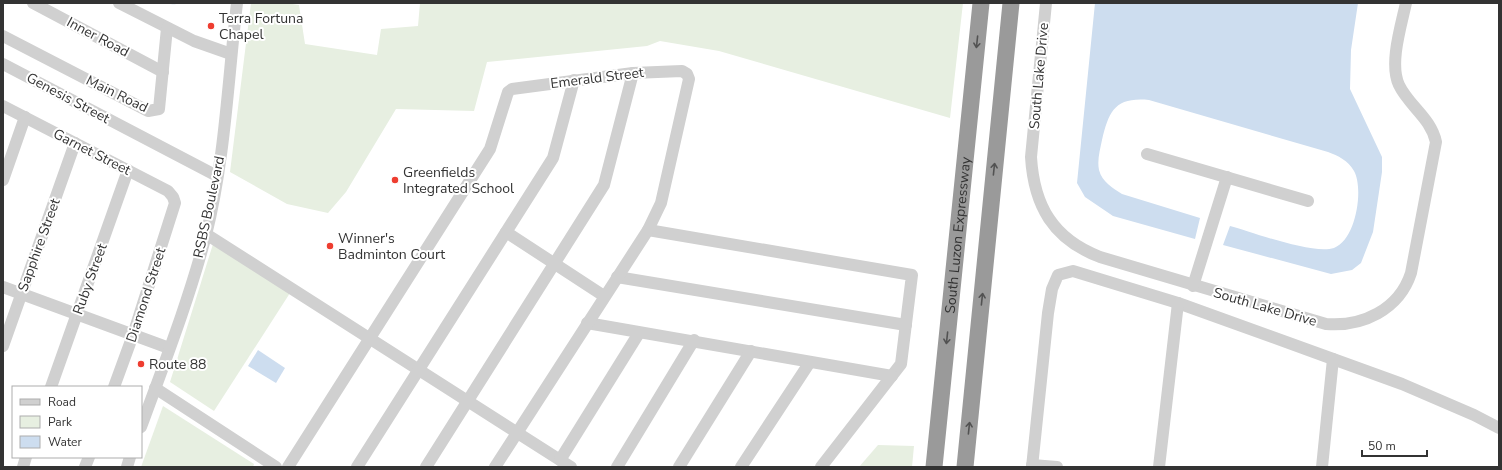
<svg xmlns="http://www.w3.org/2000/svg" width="1502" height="470" viewBox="0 0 1502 470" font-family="'Nunito Sans',sans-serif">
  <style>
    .green { fill: #e7efe1 }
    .water { fill: #cdddef }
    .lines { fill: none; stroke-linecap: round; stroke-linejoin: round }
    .stream { stroke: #cdddef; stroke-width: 2.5 }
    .minor { stroke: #d0d0d0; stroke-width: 12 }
    .highway { stroke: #9a9a9a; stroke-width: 17 }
    .oneway { stroke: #525252 }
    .poi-dot { fill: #ee3d30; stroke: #fff; stroke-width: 1.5 }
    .labels { text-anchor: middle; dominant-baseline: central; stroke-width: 4; stroke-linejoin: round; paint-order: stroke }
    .poi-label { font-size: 14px; fill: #333; stroke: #fff; text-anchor: start }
    .street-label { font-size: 14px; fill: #333; stroke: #fff }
  </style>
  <rect width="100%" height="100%" fill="#fff"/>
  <g class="green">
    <polygon points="251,3 286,3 299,5 305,44 377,55 381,29 418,26 420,3 963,3 950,118 719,51 660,41 647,46 487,62 474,111 396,109 346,192 328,213 287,204 230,172"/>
    <polygon points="213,244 290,293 214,411 170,382"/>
    <polygon points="163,406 254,464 253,467 141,467"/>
    <polygon points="878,445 914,446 912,467 859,467"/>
  </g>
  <g class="water">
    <path d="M1095,3H1358L1351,50L1350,89L1382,157V172L1373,232L1361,263L1352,270L1331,274L1223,245L1230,226C1252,232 1313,255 1334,248C1356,240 1364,189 1354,171C1348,160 1338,156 1328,152L1149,100C1115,97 1109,111 1102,140C1100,150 1097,160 1099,170C1102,182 1113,188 1122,194L1200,218L1195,239L1113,216L1085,197L1077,183Z"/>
    <polygon points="258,350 285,368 276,383 248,366"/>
  </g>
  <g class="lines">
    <polyline class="stream" points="172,3 175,3"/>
    <g class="minor">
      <polyline points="33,3 163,72"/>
      <polyline points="119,3 194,41 231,54"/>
      <path d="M1046,3L1031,157C1034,206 1053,239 1100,257L1326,324C1362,327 1399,310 1411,273L1436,142C1431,118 1409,106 1399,85C1389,64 1401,26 1406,3"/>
      <polyline points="3,36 148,111 159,109 167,28"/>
      <polyline points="3,64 217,176"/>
      <polyline points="3,106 168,191 173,197 175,203 133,335 114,387"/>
      <polyline points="1147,154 1308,201"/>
      <polyline points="3,180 25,117"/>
      <polyline points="648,230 912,275 901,364 821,467"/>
      <polyline points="506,232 604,296"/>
      <polyline points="206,234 571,467"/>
      <polyline points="617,277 906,325"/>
      <polyline points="1193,286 1227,177"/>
      <polyline points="3,287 169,348"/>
      <polyline points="587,323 892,376"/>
      <polyline points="3,346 75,143"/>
      <polyline points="51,387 128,170"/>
      <polyline points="155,388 276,467"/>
      <path d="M141,427C164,364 189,300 206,235C225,160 228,79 237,3"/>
      <polyline points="560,460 639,333"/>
      <polyline points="1032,465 1057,467"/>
      <polyline points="23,467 26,457"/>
      <polyline points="85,467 89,457"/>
      <polyline points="127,467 130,457"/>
      <polyline points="288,467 490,149 508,92 512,89 633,73 682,71 687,74 689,79 661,203 648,230 495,467"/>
      <polyline points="357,467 553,158 574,80"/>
      <polyline points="426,467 604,185 633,73"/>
      <polyline points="617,467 694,340"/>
      <polyline points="679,467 751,351"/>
      <polyline points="741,467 810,362"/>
      <polyline points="1032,467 1048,313 1052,289 1058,275 1073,271 1178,303 1333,359 1402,384 1474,415 1499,428"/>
      <polyline points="1159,467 1178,303"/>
      <polyline points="1322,467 1333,359"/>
    </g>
    <g class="highway">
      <path id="s1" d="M934,467L981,3"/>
      <polyline points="965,467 1011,3"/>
    </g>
  </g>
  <defs><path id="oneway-shaft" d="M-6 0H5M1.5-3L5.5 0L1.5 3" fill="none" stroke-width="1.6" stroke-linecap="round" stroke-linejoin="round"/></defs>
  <g class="oneway">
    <use href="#oneway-shaft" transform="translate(977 42) rotate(96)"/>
    <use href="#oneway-shaft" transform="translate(994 169) rotate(-84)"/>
    <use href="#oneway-shaft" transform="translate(982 299) rotate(-84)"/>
    <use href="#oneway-shaft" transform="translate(947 338) rotate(96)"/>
    <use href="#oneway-shaft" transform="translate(969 428) rotate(-84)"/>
  </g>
  <g class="poi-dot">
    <circle cx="211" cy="26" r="4"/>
    <circle cx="395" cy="180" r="4"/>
    <circle cx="330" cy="246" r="4"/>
    <circle cx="141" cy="364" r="4"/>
  </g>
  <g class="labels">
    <g class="poi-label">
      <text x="219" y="18">Terra Fortuna<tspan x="219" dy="16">Chapel</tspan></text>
      <text x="403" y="172">Greenfields<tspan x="403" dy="16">Integrated School</tspan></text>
      <text x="338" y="238">Winner's<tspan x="338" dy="16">Badminton Court</tspan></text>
      <text x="149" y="364">Route 88</text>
    </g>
    <g class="street-label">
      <text transform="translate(98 37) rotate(28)">Inner Road</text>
      <text transform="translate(1039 76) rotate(-85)">South Lake Drive</text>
      <text transform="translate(597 78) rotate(-7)">Emerald Street</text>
      <text transform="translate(117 94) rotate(26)">Main Road</text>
      <text transform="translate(68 98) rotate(28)">Genesis Street</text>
      <text transform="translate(92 152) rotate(27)">Garnet Street</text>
      <text transform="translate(209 207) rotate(-78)">RSBS Boulevard</text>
      <text stroke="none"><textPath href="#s1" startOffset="233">South Luzon Expressway</textPath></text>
      <text transform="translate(39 245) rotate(-70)">Sapphire Street</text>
      <text transform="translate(90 279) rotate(-70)">Ruby Street</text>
      <text transform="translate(146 295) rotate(-72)">Diamond Street</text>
      <text transform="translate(1265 307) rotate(16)">South Lake Drive</text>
    </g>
  </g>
  <rect width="1502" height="470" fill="none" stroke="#333333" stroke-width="8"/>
  <rect x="12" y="386" width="130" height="72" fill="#ffffff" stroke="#adadad"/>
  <rect x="20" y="399" width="20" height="6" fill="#d0d0d0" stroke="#adadad"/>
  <text x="48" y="406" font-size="12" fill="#333333">Road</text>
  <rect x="20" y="416" width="20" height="12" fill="#e7efe1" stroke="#adadad"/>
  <text x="48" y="426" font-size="12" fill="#333333">Park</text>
  <rect x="20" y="436" width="20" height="12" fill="#cdddef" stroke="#adadad"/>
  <text x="48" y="446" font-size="12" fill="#333333">Water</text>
  <path d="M1362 450v6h65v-6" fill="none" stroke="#333333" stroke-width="2"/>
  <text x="1368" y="450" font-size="12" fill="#333333" stroke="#ffffff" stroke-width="3" paint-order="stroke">50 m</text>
</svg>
